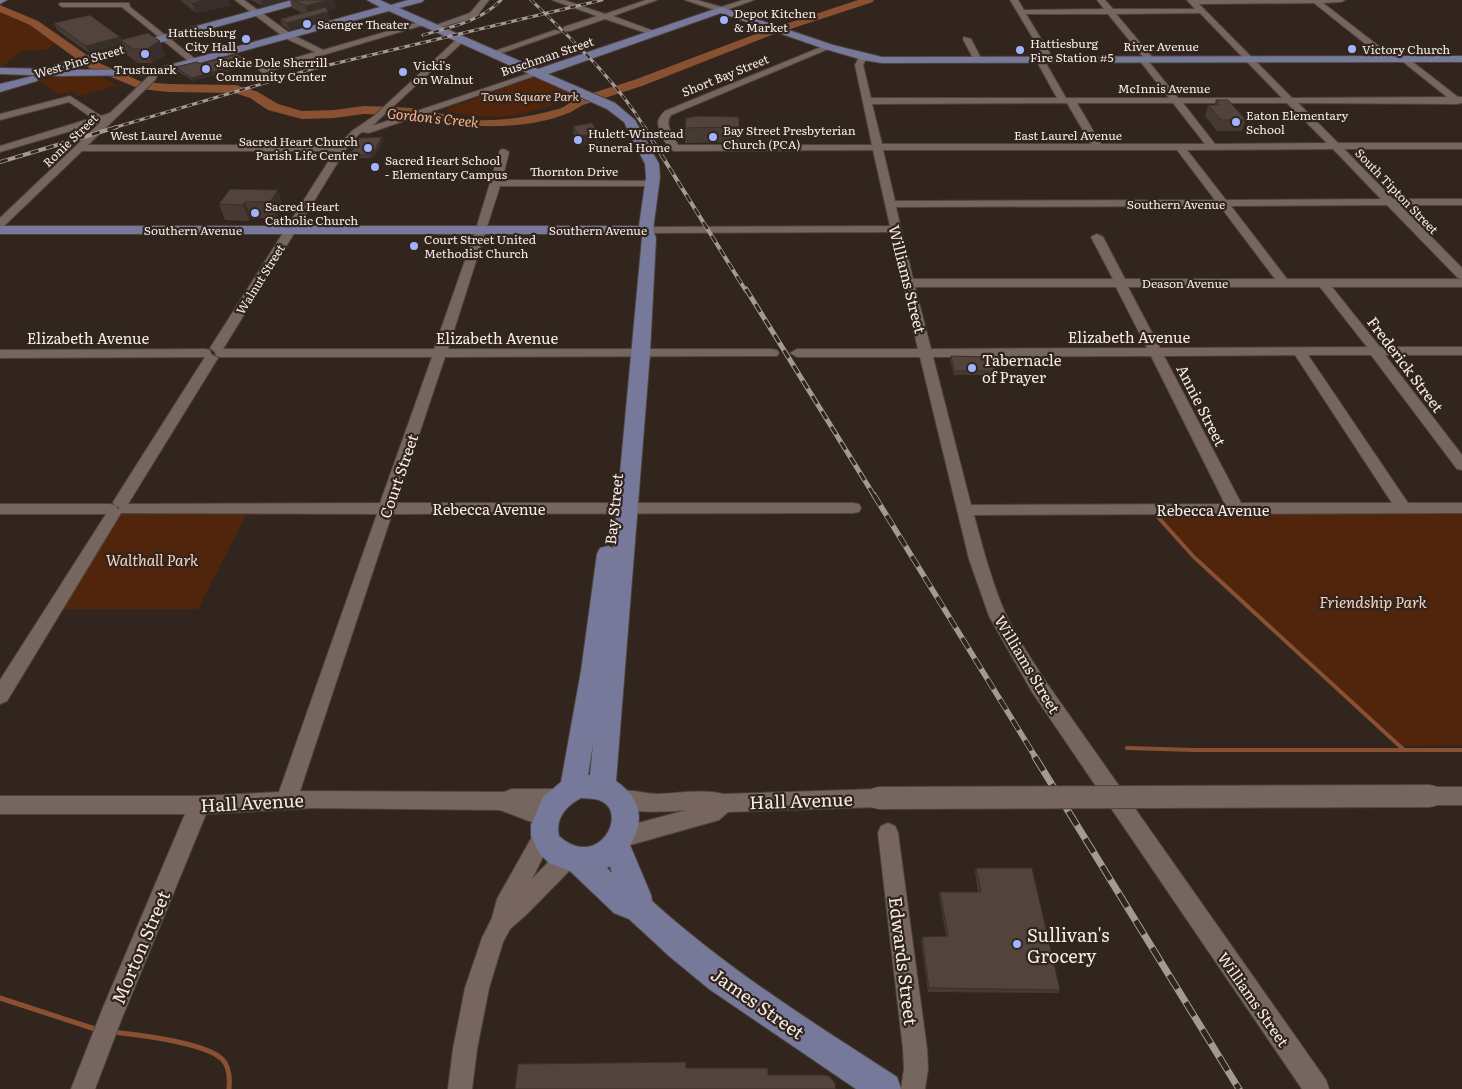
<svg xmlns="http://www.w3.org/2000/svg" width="1462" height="1089" viewBox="0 0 1462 1089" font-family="Literata,serif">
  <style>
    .green { fill: #51250b }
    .water { fill: #895031 }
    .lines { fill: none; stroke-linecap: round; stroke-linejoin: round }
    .stream-far1 { stroke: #895031; stroke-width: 4 }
    .stream { stroke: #895031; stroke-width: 5 }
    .river { fill: #895031; fill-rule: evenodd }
    .minor-casing { stroke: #4e433e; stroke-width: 2 }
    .major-casing { stroke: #4e433e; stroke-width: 2 }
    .minor { fill: #76665f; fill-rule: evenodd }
    .major { fill: #77799a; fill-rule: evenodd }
    .rail-far4-casing { stroke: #a49a94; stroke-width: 3 }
    .rail-far3-casing { stroke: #a49a94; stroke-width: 4 }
    .rail-far2-casing { stroke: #a49a94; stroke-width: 5 }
    .rail-far1-casing { stroke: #a49a94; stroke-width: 5.5 }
    .rail-casing { stroke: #a49a94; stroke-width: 7 }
    .rail-far4 { stroke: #31251e; stroke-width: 2; stroke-dasharray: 5.5; stroke-linecap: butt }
    .rail-far3 { stroke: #31251e; stroke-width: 2.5; stroke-dasharray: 8; stroke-linecap: butt }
    .rail-far2 { stroke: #31251e; stroke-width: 3; stroke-dasharray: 9; stroke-linecap: butt }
    .rail-far1 { stroke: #31251e; stroke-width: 4; stroke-dasharray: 12; stroke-linecap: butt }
    .rail { stroke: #31251e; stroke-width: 5; stroke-dasharray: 16; stroke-linecap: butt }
    .minor-bridge-casing { stroke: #4e433e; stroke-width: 24; stroke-linecap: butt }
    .minor-bridge { stroke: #76665f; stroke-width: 22 }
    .wall { fill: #473a34 }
    .shaded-wall { fill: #392f2a }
    .building { fill: #52433c; stroke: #392f2a }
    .poi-dot { fill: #a1b3fd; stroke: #31251e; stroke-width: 2 }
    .labels { text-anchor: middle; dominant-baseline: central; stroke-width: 4.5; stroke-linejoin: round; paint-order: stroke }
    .far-poi-label { font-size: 12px; fill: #f5ece7; stroke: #31251e; text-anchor: start }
    .far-street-label { font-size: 12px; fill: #f5ece7; stroke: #31251e }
    .far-park-label { font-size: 12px; font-style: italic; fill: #f8d3c1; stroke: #31251e }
    .far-water-label { font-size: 14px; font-style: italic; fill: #fbb591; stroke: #31251e }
    .street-label { font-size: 15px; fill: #f5ece7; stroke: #31251e }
    .poi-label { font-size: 15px; fill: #f5ece7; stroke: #31251e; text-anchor: start }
    .park-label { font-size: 15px; font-style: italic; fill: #f8d3c1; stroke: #31251e }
    .near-street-label { font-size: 18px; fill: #f5ece7; stroke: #31251e }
    .near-poi-label { font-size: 18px; fill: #f5ece7; stroke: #31251e; text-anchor: start }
  </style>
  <rect width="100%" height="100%" fill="#31251e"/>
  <g class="green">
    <polygon points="0,8 34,23 59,40 46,50 22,51 0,68"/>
    <polygon points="56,77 102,77 118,85 79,96 72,91 59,95 38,80"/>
    <path d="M535,77L574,94C535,117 487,123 444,110Z"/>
    <polygon points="249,509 198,609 55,609 114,514 122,512"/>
    <polygon points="1462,512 1462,745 1402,746 1237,595 1169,528 1157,514"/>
  </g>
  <path class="water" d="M581,97L589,100C582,104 575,110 566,114C528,129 469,130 429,118C443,112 459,120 474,120C503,121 531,117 558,109C567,107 571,100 581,97Z"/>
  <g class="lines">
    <g class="stream-far1">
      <polyline points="1157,516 1194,557 1404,750"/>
      <polyline points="1127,748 1193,750 1462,750"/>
    </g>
    <g class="stream">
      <polyline points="0,998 98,1030"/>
      <path d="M112,1032C138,1035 204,1042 222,1059C230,1067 230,1079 229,1089"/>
    </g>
    <g class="river">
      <polygon points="858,0 874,0 873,2 769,36 642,86 583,105 569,113 563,109 573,99 634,80 761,32"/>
      <polygon points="0,5 38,21 97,62 142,82 169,84 236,85 258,92 278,104 302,111 334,110 364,106 394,107 411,108 464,118 471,122 464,126 411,116 394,115 364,114 334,118 302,119 268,110 250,98 235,93 169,92 140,89 89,68 30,25 0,12"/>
    </g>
    <defs>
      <g id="minor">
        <polygon points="235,0 244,0 291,34 323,50 423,21 430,23 263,73 259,70 260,68 315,52 285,38"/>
        <polygon points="481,0 489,0 476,17 435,29 431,27 470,13"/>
        <polygon points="552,0 564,0 605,14 646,0 657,0 613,16 659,33 652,35 605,19 570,31 564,31 564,27 597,16"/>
        <polygon points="685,0 697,0 721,7 743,0 754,0 721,12"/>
        <path d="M1010,0H1018L1024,10L1104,9L1097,0H1105L1113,9H1195L1187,0H1345L1341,2L1323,3L1393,57V61H1387L1314,3L1199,4L1292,98L1447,97L1402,61L1401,59L1405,56L1458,97H1462V103L1457,104L1298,103L1338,143H1462V149H1344L1393,199H1462V205H1400L1462,268V279L1458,278L1387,205L1231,206L1287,279H1462V287H1332L1380,347H1462V355H1385L1462,455V470L1457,469L1371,355H1308L1408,503H1462V513L974,515C983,549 992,583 1006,615C1017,638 1032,660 1046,682L1326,1080L1329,1089H1302L1032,692L989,616L969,559L920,357H797L790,353L797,349H918L891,232L646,233L640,230L646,227L890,226L873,150L674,151C667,149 658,130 658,122C659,117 662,114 665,111L826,45L833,47L671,115C664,125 673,135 678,145H872L855,65L860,55L863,54L867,57L863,65L871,98H1057L1036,60L1040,57L1044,60L1066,98H1169L1139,60L1144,58L1108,14H1026L1054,60L1050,63L1046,60ZM1200,13L1282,98H1178L1149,62H1153V58L1116,14ZM1067,103L1091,144H882L872,104ZM1077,103H1173L1205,144H1101ZM1183,103H1287L1327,143L1215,144ZM1333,149L1381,199L1226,200L1187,150ZM883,150H1177L1215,200L895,201ZM1220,206L1275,279H1125L1103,237L1097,234L1091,237L1113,279H913L896,207ZM915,287H1116L1147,348L931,349ZM1128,287H1320L1367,347L1160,348ZM1295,355L1392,503H1241L1164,356ZM1151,356L1225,504L971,505L933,357Z"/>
        <polygon points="60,3 129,3 130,7 199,62 192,64 122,7 63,7 59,5"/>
        <polygon points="555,30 562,32 496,55 489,53"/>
        <polygon points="459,37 466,39 372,126 536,71 543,73 369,133 362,132 358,135 346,149 223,349 434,349 476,229 500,150 504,149 509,152 502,180 656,181 657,183 656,185 652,186 500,186 448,349 772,349 777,350 779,353 777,356 445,357 396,503 853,503 859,504 861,508 859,512 853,513 392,514 300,791 504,792 512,789 558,789 565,792 568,798 565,804 558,807 541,807 552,811 555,818 552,825 547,827 551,828 554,835 532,879 559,851 567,848 575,851 578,858 575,865 527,914 510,929 503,942 489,988 477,1049 472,1089 448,1089 453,1049 465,988 482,938 492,918 497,899 537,828 542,826 500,810 313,808 206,814 122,1018 95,1089 71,1089 102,1010 185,814 0,814 0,796 199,796 279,792 377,514 121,513 7,701 0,704 0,680 106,514 0,514 0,504 109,504 115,505 119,510 119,507 115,506 113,502 205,357 0,358 0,350 205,349 210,350 211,354 218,358 128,504 380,503 432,357 221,357 216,356 215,352 210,348 335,151 82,151 4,226 0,227 0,218 101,122 0,152 0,146 92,118 69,102 0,120 0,114 70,96 101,116 110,113 148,77 152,70 155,69 159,72 155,80 88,145 339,145 352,131 374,116"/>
        <polygon points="964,37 971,39 982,60 981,62 974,60 963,39"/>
        <polygon points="1431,787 1462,787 1462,805 1431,805 1424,802 1421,796 1424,790"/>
        <path d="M878,789L885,792L888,798L885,804L878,807L728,812L719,820L712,822L623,847L616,844L613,837L616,830L623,827L687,810C662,812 635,814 612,805L609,799L612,793C626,787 643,794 658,794C680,793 702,789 724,794Z"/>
        <polygon points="888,823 895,826 898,833 927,1049 928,1069 925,1089 901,1089 904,1069 903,1049 878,833 881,826"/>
      </g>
      <g id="major">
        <polygon points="0,0 7,0 0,4"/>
        <path d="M292,0H308L306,2L61,70L155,69L380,7L367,0H380L391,5L408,0H424L422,2L399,8L538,69L721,7L833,45L882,57L1462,56V62L882,63L863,60L825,49L721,13L548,74L615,103L635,120L659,164L660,177L653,230L656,238L650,353L616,781C640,798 646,819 630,845L651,895L652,901C727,969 812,1022 897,1077L901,1089H856L709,989L669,956L629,919L614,913L570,871L549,863L540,854L531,836V825L543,797L561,782L581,671L597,554L600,548L608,546L613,548L642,238L640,234H0V226H639L646,177L645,164L624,122L607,109L389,11L155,75L61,76L0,74V68L54,69L52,67L54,65ZM593,744L590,775H588ZM581,798C587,799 596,798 601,801C629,813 598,871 559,836C555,818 566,806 581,798ZM610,866L612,873L607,868Z"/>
        <polygon points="33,76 39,79 37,81 0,92 0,84"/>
      </g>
    </defs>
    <use href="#minor" class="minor-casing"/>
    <use href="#major" class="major-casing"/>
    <use href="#minor" class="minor"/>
    <use href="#major" class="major"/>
    <defs>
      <g id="rail-far4">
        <path d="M531,0C572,40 615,79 645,128"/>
        <path d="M423,35C451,27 480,22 501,0"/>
        <polyline points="113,128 312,69 602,0"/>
      </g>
      <g id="rail-far3">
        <polyline points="644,127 746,291"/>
        <polyline points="0,162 117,127"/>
      </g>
      <polyline id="rail-far2" points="746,289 875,497"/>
      <polyline id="rail-far1" points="874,495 1036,758"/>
      <polyline id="rail" points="1035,757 1239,1089"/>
    </defs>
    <use href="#rail-far4" class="rail-far4-casing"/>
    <use href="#rail-far3" class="rail-far3-casing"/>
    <use href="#rail-far2" class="rail-far2-casing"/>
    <use href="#rail-far1" class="rail-far1-casing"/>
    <use href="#rail" class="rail-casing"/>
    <use href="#rail-far4" class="rail-far4"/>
    <use href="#rail-far3" class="rail-far3"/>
    <use href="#rail-far2" class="rail-far2"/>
    <use href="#rail-far1" class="rail-far1"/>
    <use href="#rail" class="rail"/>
    <defs>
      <polyline id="minor-bridge" points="878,798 1431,796"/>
    </defs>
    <use href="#minor-bridge" class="minor-bridge-casing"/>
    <use href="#minor-bridge" class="minor-bridge"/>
  </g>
  <g class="wall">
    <polygon points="180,0 228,0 230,6 196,13 181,1"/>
    <polygon points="251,0 285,0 263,6"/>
    <polygon points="290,0 334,0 336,8 327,11 330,19 289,30 282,25 280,19 302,13 292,8"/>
    <polygon points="54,23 120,37 121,40 165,55 152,63 138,63 126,54 123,44 89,53 57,30"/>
    <polygon points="250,61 251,65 193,81 177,71 175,67 201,64"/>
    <polygon points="1216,100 1246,120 1242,131 1217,131 1205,116 1208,105 1214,105"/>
    <polygon points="573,126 600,144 580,147 574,137"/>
    <polygon points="739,127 739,142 685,143 685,128"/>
    <polygon points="383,141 376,154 371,158 351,158 350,155"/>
    <polygon points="230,189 283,206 276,218 251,218 249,221 225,220 219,204"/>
    <polygon points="951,356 995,371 994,375 954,375 950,361"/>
    <polygon points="976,868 1060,990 1058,993 928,992 921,940 922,937 946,936 939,895 940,892 978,892 975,872"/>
  </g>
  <g class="shaded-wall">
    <polygon points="207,0 228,0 230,6 196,13 192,3"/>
    <polygon points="261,0 285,0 263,6"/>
    <polygon points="327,0 334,0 336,8 308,16 306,6"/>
    <polygon points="328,12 330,19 289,30 287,23"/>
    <polygon points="120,37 123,44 89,53 86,46"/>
    <polygon points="160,41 165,55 152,63 147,49"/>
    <polygon points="250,61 251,65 193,81 192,78"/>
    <polygon points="598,133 600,144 580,147 579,136"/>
    <polygon points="382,137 383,141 376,154 371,158 370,155"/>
    <polygon points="278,190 283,206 276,218 270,202"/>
    <polygon points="245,202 251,218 249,221 243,205"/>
  </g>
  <g class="building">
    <polygon points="188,0 207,0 192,3"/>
    <polygon points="294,0 327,0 306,6"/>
    <polygon points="326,7 328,12 287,23 280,19"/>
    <polygon points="90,15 120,37 86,46 54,23"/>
    <polygon points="148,33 160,41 147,49 133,49 121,40"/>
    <polygon points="237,54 250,61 192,78 175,67 197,62 201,64"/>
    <polygon points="1216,100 1228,100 1246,120 1221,120 1208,105 1219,105"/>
    <polygon points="700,116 739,117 739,127 685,128 686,118"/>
    <polygon points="592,123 598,133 579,136 573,126"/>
    <polygon points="382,137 375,150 370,155 350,155 359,138"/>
    <polygon points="230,189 278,190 270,202 245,202 243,205 219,204"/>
    <polygon points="951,356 991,357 995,371 954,371"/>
    <polygon points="976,868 1032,868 1060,990 929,988 922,937 948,936 940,892 981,892"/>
    <polygon points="686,1062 686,1068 768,1068 768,1075 823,1075 829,1076 835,1083 836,1089 515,1089 518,1064"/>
  </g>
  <g class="poi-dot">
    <circle cx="724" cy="20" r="5"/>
    <circle cx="307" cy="24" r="5"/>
    <circle cx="246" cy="39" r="5"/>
    <circle cx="1352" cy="49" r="5"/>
    <circle cx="1020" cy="50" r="5"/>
    <circle cx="145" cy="54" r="5"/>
    <circle cx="206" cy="69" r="5"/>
    <circle cx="403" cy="72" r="5"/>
    <circle cx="1236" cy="122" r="5"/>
    <circle cx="713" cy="137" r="5"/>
    <circle cx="578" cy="140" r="5"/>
    <circle cx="368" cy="148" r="5"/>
    <circle cx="375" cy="167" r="5"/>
    <circle cx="255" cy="213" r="5"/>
    <circle cx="414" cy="246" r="5"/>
    <circle cx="972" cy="368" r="5"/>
    <circle cx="1017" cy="944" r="5"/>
  </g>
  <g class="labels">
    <g class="far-poi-label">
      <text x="734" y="13">Depot Kitchen<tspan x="734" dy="14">&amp; Market</tspan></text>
      <text x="317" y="24">Saenger Theater</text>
      <text x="236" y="32" text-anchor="end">Hattiesburg<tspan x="236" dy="14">City Hall</tspan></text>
      <text x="1030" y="43">Hattiesburg<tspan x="1030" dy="14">Fire Station #5</tspan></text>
      <text x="1362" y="49">Victory Church</text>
      <text x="216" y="62">Jackie Dole Sherrill<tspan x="216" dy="14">Community Center</tspan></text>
      <text x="413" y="65">Vicki's<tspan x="413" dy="14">on Walnut</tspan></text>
      <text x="145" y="69" text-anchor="middle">Trustmark</text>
      <text x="1246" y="115">Eaton Elementary<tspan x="1246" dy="14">School</tspan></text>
      <text x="723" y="130">Bay Street Presbyterian<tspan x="723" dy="14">Church (PCA)</tspan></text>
      <text x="588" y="133">Hulett-Winstead<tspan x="588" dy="14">Funeral Home</tspan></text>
      <text x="358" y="141" text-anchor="end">Sacred Heart Church<tspan x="358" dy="14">Parish Life Center</tspan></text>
      <text x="385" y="160">Sacred Heart School<tspan x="385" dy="14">- Elementary Campus</tspan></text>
      <text x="265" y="206">Sacred Heart<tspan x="265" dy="14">Catholic Church</tspan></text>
      <text x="424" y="239">Court Street United<tspan x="424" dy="14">Methodist Church</tspan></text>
    </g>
    <g class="far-street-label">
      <text x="1161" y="46">River Avenue</text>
      <text transform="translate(547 56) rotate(-19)">Buschman Street</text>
      <text transform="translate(79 61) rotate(-16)">West Pine Street</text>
      <text transform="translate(725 75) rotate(-22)">Short Bay Street</text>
      <text x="1164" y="88">McInnis Avenue</text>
      <text x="166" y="135">West Laurel Avenue</text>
      <text x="1068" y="135">East Laurel Avenue</text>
      <text transform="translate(70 140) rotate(-44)">Ronie Street</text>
      <text x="574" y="171">Thornton Drive</text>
      <text transform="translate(1397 191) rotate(46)">South Tipton Street</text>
      <text x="1176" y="204">Southern Avenue</text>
      <text x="193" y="230">Southern Avenue</text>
      <text x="598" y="230">Southern Avenue</text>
      <text transform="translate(260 279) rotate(-58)">Walnut Street</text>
      <text x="1185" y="283">Deason Avenue</text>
    </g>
    <g class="far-park-label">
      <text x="530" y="96">Town Square Park</text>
    </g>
    <g class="far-water-label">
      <text transform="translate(433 117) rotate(6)">Gordon's Creek</text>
    </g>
    <g class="street-label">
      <text transform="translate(908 279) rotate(76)">Williams Street</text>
      <text x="1129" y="336">Elizabeth Avenue</text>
      <text x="88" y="337">Elizabeth Avenue</text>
      <text x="497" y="337">Elizabeth Avenue</text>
      <text transform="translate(1406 364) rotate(53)">Frederick Street</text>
      <text transform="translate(1202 405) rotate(63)">Annie Street</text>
      <text transform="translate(398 476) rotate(-71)">Court Street</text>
      <text x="489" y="508">Rebecca Avenue</text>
      <text transform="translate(613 509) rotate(-84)">Bay Street</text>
      <text x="1213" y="509">Rebecca Avenue</text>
      <text transform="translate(1028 664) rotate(59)">Williams Street</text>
      <text transform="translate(1254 999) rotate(55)">Williams Street</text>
    </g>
    <g class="poi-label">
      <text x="982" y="359">Tabernacle<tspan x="982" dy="17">of Prayer</tspan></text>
    </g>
    <g class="park-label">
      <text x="152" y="559">Walthall Park</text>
      <text x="1373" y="601">Friendship Park</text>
    </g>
    <g class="near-street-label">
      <text transform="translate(801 800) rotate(-2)">Hall Avenue</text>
      <text transform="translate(252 802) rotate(-3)">Hall Avenue</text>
      <text transform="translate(140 947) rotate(-67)">Morton Street</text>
      <text transform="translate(904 961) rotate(83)">Edwards Street</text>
      <text transform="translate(758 1003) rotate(35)">James Street</text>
    </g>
    <g class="near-poi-label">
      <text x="1027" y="934">Sullivan's<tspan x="1027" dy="21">Grocery</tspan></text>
    </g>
  </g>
</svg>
